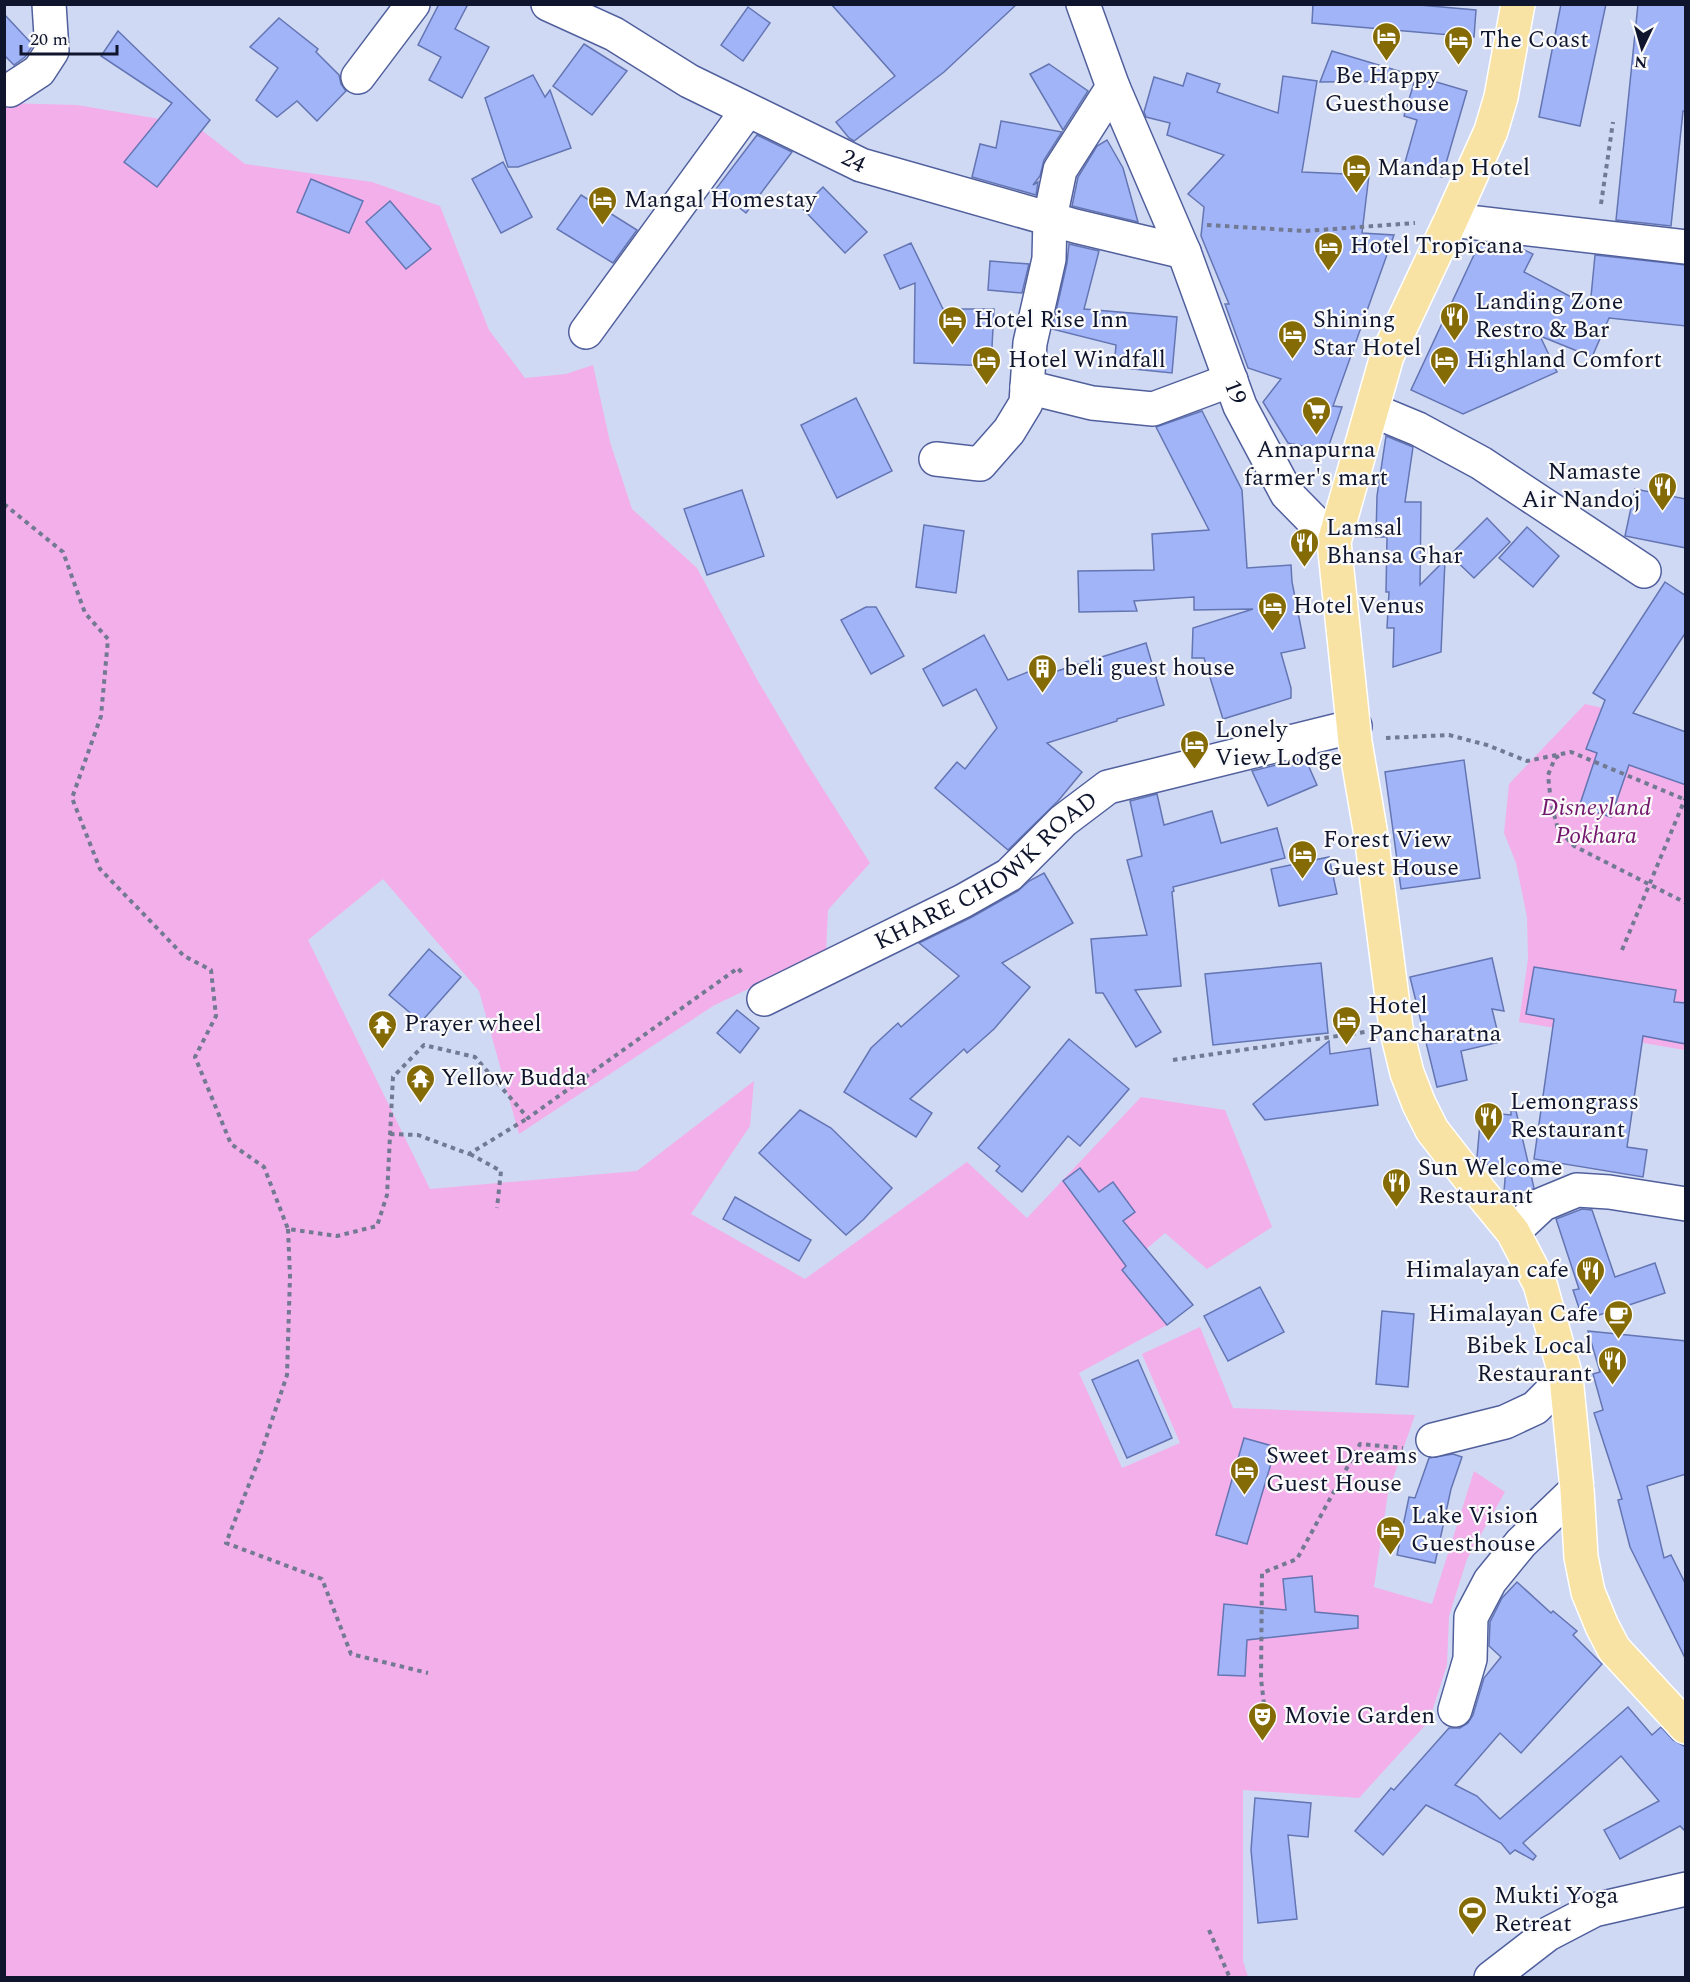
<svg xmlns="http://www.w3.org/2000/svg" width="1690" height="1982" viewBox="0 0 1690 1982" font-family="Spectral,serif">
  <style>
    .green { fill: #f3afe9 }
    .building { fill: #a1b4f7; stroke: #6475b3; stroke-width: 1.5 }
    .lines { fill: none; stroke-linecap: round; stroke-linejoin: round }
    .minor-casing { stroke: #51609d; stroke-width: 36 }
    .major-casing { stroke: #fff; stroke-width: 36 }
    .path { stroke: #727993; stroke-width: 4; stroke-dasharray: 4.5 4.5; stroke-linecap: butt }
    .minor { stroke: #fff; stroke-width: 33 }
    .major { stroke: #f8e3a4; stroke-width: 33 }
    .labels { text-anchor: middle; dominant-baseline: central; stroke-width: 4.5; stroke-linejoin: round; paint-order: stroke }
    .poi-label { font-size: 24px; fill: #0f152d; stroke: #fafafa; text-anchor: start }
    .street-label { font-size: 24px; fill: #0f152d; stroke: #fafafa }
    .park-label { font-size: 24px; font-style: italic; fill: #73176c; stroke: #fafafa }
  </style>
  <rect width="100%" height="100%" fill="#d0d9f4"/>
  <g class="green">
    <polygon points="5,103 77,105 195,125 245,164 372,182 440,206 489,330 525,378 566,374 593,365 610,442 632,509 697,568 758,681 806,762 870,863 828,910 826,951 713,1006 519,1134 479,991 383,879 308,940 430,1189 637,1171 754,1081 750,1126 691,1214 805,1279 967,1162 1027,1218 1141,1097 1225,1110 1272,1227 1207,1269 1165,1233 1122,1270 1167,1325 1079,1373 1122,1468 1180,1443 1142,1354 1200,1327 1233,1408 1415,1415 1388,1493 1374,1587 1432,1604 1474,1471 1505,1492 1467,1559 1449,1616 1447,1665 1429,1721 1359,1798 1243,1790 1243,1961 1248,1977 5,1977"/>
    <polygon points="1585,704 1643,717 1685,732 1685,1050 1519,1022 1528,959 1527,917 1516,863 1504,833 1509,784"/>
  </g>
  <g class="building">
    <polygon points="439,4 468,4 455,29 489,47 462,98 429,80 441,57 418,45"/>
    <polygon points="831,4 1017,4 944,72 854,141 849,138 836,122 895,76"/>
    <polygon points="1313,4 1408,4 1476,10 1474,37 1312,23"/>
    <polygon points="1561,4 1606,4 1580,126 1539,117"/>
    <polygon points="1638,4 1686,4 1686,111 1683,111 1671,226 1616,220"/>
    <polygon points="748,7 770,23 743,61 721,45"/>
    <polygon points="4,14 33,45 25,57 14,65 4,55"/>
    <polygon points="279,18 318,49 316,52 339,75 341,84 346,91 317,121 297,101 277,117 256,100 278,68 250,47"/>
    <polygon points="118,31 210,120 157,187 124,162 172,103 101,56"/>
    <polygon points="584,44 627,71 592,115 553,86"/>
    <polygon points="1332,51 1412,75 1411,81 1320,82"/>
    <polygon points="1049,64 1088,91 1063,130 1030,74"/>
    <polygon points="1187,73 1220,84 1217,92 1278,113 1283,76 1317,81 1302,172 1369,175 1362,233 1394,235 1333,406 1342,407 1327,451 1288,443 1263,402 1281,379 1248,368 1225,304 1229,304 1201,236 1204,207 1188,194 1224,155 1167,135 1170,123 1146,117 1144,112 1154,77 1183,86"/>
    <polygon points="533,75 545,97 550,90 571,148 518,167 508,167 485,98"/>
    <polygon points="1416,76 1467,91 1442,177 1404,166 1417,120 1404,116"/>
    <polygon points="1001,121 1062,132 1044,160 1040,176 1033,185 1038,182 1036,195 972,177 980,144 996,148"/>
    <polygon points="757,135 792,152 746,213 716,189"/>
    <polygon points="1107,140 1123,168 1138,222 1072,206 1078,177 1097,146"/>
    <polygon points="503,162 532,217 501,233 472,179"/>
    <polygon points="311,179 363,201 349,233 297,212"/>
    <polygon points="823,187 867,232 845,253 802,208"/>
    <polygon points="581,195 637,230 613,263 557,229"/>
    <polygon points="390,201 431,249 406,269 366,222"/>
    <polygon points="1480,242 1516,246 1533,254 1524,272 1590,307 1595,255 1686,265 1686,326 1609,318 1592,357 1540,336 1557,372 1463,414 1411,390"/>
    <polygon points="911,243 943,309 994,309 991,366 914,363 915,283 900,289 884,255"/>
    <polygon points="1069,244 1099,251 1084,309 1177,317 1172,373 1114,367 1116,345 1052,329 1067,263"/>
    <polygon points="990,261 1029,264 1022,293 988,290"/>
    <polygon points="856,398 892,471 837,498 801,425"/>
    <polygon points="1202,411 1242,490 1247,568 1291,565 1292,582 1305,648 1281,653 1291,688 1291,698 1223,719 1204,658 1192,658 1193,628 1253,609 1194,610 1194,597 1134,601 1137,611 1079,612 1078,571 1154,570 1152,534 1209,530 1156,427"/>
    <polygon points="1386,436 1413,447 1405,502 1421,502 1420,585 1445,560 1441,652 1393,667 1394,628 1387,628 1389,592 1386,592 1387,537 1376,537 1377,496"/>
    <polygon points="1635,489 1686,499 1686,548 1625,536"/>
    <polygon points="742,490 764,556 707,575 684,509"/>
    <polygon points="1487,518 1510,542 1474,578 1450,555"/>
    <polygon points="924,525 964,531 956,593 916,587"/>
    <polygon points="1527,527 1559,556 1533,587 1499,558"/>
    <polygon points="1665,582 1686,596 1686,632 1633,713 1686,732 1686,785 1629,765 1611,817 1579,807 1597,753 1586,749 1605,700 1593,693"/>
    <polygon points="866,607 876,607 904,656 871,674 841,620"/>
    <polygon points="984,635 1008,680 1053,662 1057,671 1146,643 1164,705 1117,719 1117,721 1047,743 1082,772 1058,801 1008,850 935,788 957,762 965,769 997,728 976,689 943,706 923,669"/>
    <polygon points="1305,758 1317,785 1268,806 1252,771"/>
    <polygon points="1464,760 1480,878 1401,889 1385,772"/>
    <polygon points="1157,794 1164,825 1212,811 1221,843 1277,828 1285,858 1173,887 1174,891 1172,892 1181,986 1135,990 1161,1032 1136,1047 1103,993 1096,993 1091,939 1147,935 1127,860 1142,856 1130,801"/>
    <polygon points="1329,857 1337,894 1279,906 1271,869"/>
    <polygon points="1044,873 1073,923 1002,963 1030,987 994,1029 967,1053 964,1049 910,1099 932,1113 916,1137 844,1092 871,1048 898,1023 901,1027 959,976 919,943 972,917 1018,891 1029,881"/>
    <polygon points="429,949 461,977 421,1022 389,995"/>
    <polygon points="1492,958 1504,1011 1492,1009 1500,1042 1461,1051 1467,1080 1437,1087 1410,977"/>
    <polygon points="1321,963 1328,1033 1213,1045 1205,974"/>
    <polygon points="1534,967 1676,990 1674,1002 1686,1003 1686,1044 1643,1036 1627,1147 1647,1150 1643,1177 1534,1159 1554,1019 1526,1014"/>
    <polygon points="737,1010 759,1028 740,1053 717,1033"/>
    <polygon points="1069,1039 1129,1089 1080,1146 1068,1136 1022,1192 996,1171 1000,1166 978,1148"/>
    <polygon points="1329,1041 1330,1054 1370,1048 1378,1105 1265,1120 1253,1104"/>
    <polygon points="800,1110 831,1128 892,1188 864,1219 846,1235 759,1153"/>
    <polygon points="1511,1111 1516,1111 1534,1188 1526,1194 1504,1192 1506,1166 1482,1164 1477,1157 1481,1112 1511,1115"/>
    <polygon points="1080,1168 1099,1192 1113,1182 1135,1212 1123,1221 1193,1305 1167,1325 1122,1270 1126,1266 1063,1181"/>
    <polygon points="735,1197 811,1240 799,1261 723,1219"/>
    <polygon points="1582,1209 1592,1210 1615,1277 1655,1263 1665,1293 1593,1317 1582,1317 1573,1290 1579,1289 1556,1219"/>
    <polygon points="1260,1287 1284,1332 1228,1361 1204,1316"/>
    <polygon points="1382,1311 1414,1314 1408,1387 1376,1384"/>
    <polygon points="1588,1331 1686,1341 1686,1474 1647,1486 1664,1558 1671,1555 1686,1585 1686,1660 1630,1547 1618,1500 1622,1499 1594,1413 1603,1410 1593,1374 1600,1372"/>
    <polygon points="1138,1360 1172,1438 1127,1458 1092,1380"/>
    <polygon points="1244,1438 1276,1447 1247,1544 1216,1535"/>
    <polygon points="1453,1454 1462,1457 1451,1489 1435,1563 1397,1555 1409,1497 1415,1498 1429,1458"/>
    <polygon points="1312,1576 1315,1612 1358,1616 1358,1628 1247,1640 1245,1676 1218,1675 1224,1604 1286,1610 1283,1579"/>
    <polygon points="1517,1582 1551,1613 1553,1611 1577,1631 1573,1635 1602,1664 1521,1753 1500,1733 1455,1785 1477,1796 1500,1819 1628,1707 1652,1735 1661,1727 1673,1740 1686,1747 1686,1832 1680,1826 1620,1859 1604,1830 1659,1801 1621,1756 1523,1843 1536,1856 1533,1860 1515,1850 1510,1854 1501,1843 1426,1805 1383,1855 1355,1831 1391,1788 1394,1790 1449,1728 1460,1728 1468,1723 1473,1715 1484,1678 1501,1657 1489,1646 1490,1622 1502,1598"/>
    <polygon points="1255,1798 1311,1803 1308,1837 1288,1835 1297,1919 1258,1923 1251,1850"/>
  </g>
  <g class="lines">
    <defs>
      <g id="minor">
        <path id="s1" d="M548,4L614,34L689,81L861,165L1075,226L1184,252"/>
        <path id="s2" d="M1083,4L1113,87L1184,252L1240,406L1287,494L1334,542"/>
        <polyline points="358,77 413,4"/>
        <polyline points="10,90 39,71 52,51 49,4"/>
        <polyline points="1451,220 1686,247"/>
        <polyline points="586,332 747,111"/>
        <polyline points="1027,387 1092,403 1153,409 1231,380"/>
        <polyline points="1372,410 1418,429 1481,463 1644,571"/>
        <polyline points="936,459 980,464 1009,431 1026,403 1030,343 1049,259 1050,218 1060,170 1113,87"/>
        <path id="s3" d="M764,999L963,901L1009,875L1063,821L1108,787L1355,726"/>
        <polyline points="1513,1232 1543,1204 1577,1190 1609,1192 1686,1204"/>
        <polyline points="1433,1440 1505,1422 1535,1408 1566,1377"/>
        <polyline points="1455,1710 1470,1659 1471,1617 1490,1581 1521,1543 1577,1489"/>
        <polyline points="1491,1978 1548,1934 1594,1910 1686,1889"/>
      </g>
      <polyline id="major" points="1518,4 1501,97 1491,131 1451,220 1387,356 1334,542 1355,742 1371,835 1396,1028 1407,1073 1419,1104 1432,1130 1481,1193 1513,1232 1540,1284 1566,1377 1577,1489 1581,1557 1588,1592 1602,1626 1614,1649 1686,1727"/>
    </defs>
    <use href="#minor" class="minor-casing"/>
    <use href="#major" class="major-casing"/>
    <g class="path">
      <polyline points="1601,204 1613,122"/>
      <polyline points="1207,225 1305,231 1415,223"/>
      <polyline points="4,504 63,552 85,613 108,639 101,716 72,798 100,869 184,956 211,970 216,1016 195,1057 231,1144 264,1167 288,1229 337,1236 377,1226 387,1195 393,1077 424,1045 475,1057 528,1118 738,968 744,976"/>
      <polyline points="1386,738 1449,735 1487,745 1527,761 1571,752 1686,800"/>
      <polyline points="1559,756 1555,758 1548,775 1551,803 1558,829 1574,846 1686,903"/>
      <polyline points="1622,950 1685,799"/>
      <polyline points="1173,1060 1365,1032"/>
      <polyline points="390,1134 418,1135 469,1154 528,1118"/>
      <polyline points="470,1154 501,1171 497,1208"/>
      <polyline points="288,1229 290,1276 287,1375 259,1459 226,1543 322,1579 351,1654 428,1673"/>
      <polyline points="1264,1704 1261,1679 1262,1573 1297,1559 1360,1444 1403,1448"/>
      <polyline points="1209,1930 1230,1978"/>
    </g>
    <use href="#minor" class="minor"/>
    <use href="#major" class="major"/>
  </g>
  <defs>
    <symbol id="hotel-pin" viewBox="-11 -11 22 30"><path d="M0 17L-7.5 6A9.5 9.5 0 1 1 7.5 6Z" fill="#846b05" stroke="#fafafa"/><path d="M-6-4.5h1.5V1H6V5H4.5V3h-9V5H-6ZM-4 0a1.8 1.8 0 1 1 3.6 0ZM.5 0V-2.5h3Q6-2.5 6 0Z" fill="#fff"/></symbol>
    <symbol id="restaurant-pin" viewBox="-11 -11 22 30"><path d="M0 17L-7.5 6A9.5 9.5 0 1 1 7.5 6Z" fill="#846b05" stroke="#fafafa"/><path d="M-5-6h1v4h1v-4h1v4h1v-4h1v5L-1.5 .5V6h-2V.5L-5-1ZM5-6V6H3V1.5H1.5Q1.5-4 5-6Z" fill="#fff"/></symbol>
    <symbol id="supermarket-pin" viewBox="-11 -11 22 30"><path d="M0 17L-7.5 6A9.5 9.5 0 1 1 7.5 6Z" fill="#846b05" stroke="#fafafa"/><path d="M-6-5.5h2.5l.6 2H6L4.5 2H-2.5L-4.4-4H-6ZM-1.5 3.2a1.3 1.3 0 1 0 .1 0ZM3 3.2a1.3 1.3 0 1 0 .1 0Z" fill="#fff"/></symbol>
    <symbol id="building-pin" viewBox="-11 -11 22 30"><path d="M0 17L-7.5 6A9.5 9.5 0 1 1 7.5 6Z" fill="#846b05" stroke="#fafafa"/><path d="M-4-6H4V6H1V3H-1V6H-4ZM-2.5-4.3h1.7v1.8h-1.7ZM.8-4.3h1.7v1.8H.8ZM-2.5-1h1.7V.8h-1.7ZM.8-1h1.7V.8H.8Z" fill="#fff"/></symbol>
    <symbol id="temple-pin" viewBox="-11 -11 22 30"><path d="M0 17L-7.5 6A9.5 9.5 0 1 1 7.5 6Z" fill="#846b05" stroke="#fafafa"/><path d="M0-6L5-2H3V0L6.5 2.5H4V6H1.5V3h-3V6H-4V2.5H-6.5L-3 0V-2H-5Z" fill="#fff"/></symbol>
    <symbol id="cafe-pin" viewBox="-11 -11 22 30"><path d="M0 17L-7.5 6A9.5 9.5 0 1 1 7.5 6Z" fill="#846b05" stroke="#fafafa"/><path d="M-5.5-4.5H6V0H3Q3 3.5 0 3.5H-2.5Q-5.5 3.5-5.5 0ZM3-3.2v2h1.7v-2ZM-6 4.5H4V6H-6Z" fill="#fff"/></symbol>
    <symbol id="theatre-pin" viewBox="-11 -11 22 30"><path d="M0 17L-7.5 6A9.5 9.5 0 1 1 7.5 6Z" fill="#846b05" stroke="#fafafa"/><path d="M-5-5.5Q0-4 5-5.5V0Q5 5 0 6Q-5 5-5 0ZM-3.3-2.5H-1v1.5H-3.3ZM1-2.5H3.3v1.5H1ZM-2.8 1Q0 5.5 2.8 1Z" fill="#fff"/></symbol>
    <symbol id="stadium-pin" viewBox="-11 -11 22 30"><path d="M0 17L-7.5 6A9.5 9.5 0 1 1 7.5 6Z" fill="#846b05" stroke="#fafafa"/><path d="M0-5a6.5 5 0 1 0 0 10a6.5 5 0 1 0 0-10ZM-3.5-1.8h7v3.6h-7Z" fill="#fff"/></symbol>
  </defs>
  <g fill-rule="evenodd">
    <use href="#hotel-pin" x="1370" y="20" width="33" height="45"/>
    <use href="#hotel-pin" x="1442" y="24" width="33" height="45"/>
    <use href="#hotel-pin" x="1340" y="152" width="33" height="45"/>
    <use href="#hotel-pin" x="586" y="184" width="33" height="45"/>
    <use href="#hotel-pin" x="1312" y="230" width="33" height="45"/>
    <use href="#restaurant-pin" x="1438" y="300" width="33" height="45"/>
    <use href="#hotel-pin" x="936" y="304" width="33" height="45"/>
    <use href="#hotel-pin" x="1276" y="318" width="33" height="45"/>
    <use href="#hotel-pin" x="970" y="344" width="33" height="45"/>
    <use href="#hotel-pin" x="1428" y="344" width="33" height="45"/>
    <use href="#supermarket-pin" x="1300" y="394" width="33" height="45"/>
    <use href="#restaurant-pin" x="1646" y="470" width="33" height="45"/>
    <use href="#restaurant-pin" x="1288" y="526" width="33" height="45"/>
    <use href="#hotel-pin" x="1256" y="590" width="33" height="45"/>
    <use href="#building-pin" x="1026" y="652" width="33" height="45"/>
    <use href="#hotel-pin" x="1178" y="728" width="33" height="45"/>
    <use href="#hotel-pin" x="1286" y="838" width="33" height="45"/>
    <use href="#hotel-pin" x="1330" y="1004" width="33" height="45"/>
    <use href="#temple-pin" x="366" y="1008" width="33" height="45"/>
    <use href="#temple-pin" x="404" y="1062" width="33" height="45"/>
    <use href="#restaurant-pin" x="1472" y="1100" width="33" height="45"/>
    <use href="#restaurant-pin" x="1380" y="1166" width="33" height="45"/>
    <use href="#restaurant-pin" x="1574" y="1254" width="33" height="45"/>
    <use href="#cafe-pin" x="1602" y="1298" width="33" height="45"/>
    <use href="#restaurant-pin" x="1596" y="1344" width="33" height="45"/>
    <use href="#hotel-pin" x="1228" y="1454" width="33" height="45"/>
    <use href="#hotel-pin" x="1374" y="1514" width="33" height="45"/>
    <use href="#theatre-pin" x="1246" y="1700" width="33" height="45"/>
    <use href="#stadium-pin" x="1456" y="1894" width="33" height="45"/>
  </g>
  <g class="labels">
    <g class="poi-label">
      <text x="1480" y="40">The Coast</text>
      <text x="1387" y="76" text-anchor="middle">Be Happy<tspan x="1387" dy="28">Guesthouse</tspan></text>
      <text x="1377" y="168">Mandap Hotel</text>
      <text x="624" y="200">Mangal Homestay</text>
      <text x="1350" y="246">Hotel Tropicana</text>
      <text x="1475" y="302">Landing Zone<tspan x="1475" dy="28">Restro &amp; Bar</tspan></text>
      <text x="974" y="320">Hotel Rise Inn</text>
      <text x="1313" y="320">Shining<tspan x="1313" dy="28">Star Hotel</tspan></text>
      <text x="1008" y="360">Hotel Windfall</text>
      <text x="1466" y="360">Highland Comfort</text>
      <text x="1316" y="450" text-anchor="middle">Annapurna<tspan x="1316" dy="28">farmer's mart</tspan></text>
      <text x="1641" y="472" text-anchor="end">Namaste<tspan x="1641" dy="28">Air Nandoj</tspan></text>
      <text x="1326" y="528">Lamsal<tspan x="1326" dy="28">Bhansa Ghar</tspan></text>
      <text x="1293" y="606">Hotel Venus</text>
      <text x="1064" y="668">beli guest house</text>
      <text x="1215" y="730">Lonely<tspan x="1215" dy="28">View Lodge</tspan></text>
      <text x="1323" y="840">Forest View<tspan x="1323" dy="28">Guest House</tspan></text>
      <text x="1368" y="1006">Hotel<tspan x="1368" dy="28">Pancharatna</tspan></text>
      <text x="404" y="1024">Prayer wheel</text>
      <text x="441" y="1078">Yellow Budda</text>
      <text x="1510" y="1102">Lemongrass<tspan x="1510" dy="28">Restaurant</tspan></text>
      <text x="1418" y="1168">Sun Welcome<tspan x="1418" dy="28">Restaurant</tspan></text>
      <text x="1569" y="1270" text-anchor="end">Himalayan cafe</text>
      <text x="1598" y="1314" text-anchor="end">Himalayan Cafe</text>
      <text x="1592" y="1346" text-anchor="end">Bibek Local<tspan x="1592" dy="28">Restaurant</tspan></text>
      <text x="1266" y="1456">Sweet Dreams<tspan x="1266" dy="28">Guest House</tspan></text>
      <text x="1411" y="1516">Lake Vision<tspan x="1411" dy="28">Guesthouse</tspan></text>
      <text x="1284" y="1716">Movie Garden</text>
      <text x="1494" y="1896">Mukti Yoga<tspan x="1494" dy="28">Retreat</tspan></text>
    </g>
    <g class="street-label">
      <text stroke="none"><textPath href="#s1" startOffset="344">24</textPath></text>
      <text stroke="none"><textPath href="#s2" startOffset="417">19</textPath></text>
      <text stroke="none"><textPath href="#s3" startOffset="258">KHARE CHOWK ROAD</textPath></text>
    </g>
    <g class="park-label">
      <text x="1596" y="808">Disneyland<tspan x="1596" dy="28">Pokhara</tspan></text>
    </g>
  </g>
  <rect width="1690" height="1982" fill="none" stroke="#0f152d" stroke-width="12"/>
  <g transform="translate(1642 48) rotate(185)" stroke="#fafafa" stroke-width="4.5" paint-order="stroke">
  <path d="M0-4.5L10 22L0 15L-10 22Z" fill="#0f152d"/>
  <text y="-9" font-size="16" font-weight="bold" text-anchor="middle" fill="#0f152d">N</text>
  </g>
  <path d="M21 45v9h96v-9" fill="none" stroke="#0f152d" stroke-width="3"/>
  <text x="30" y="45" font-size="18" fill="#0f152d" stroke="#fafafa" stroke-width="4.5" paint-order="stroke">20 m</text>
</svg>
